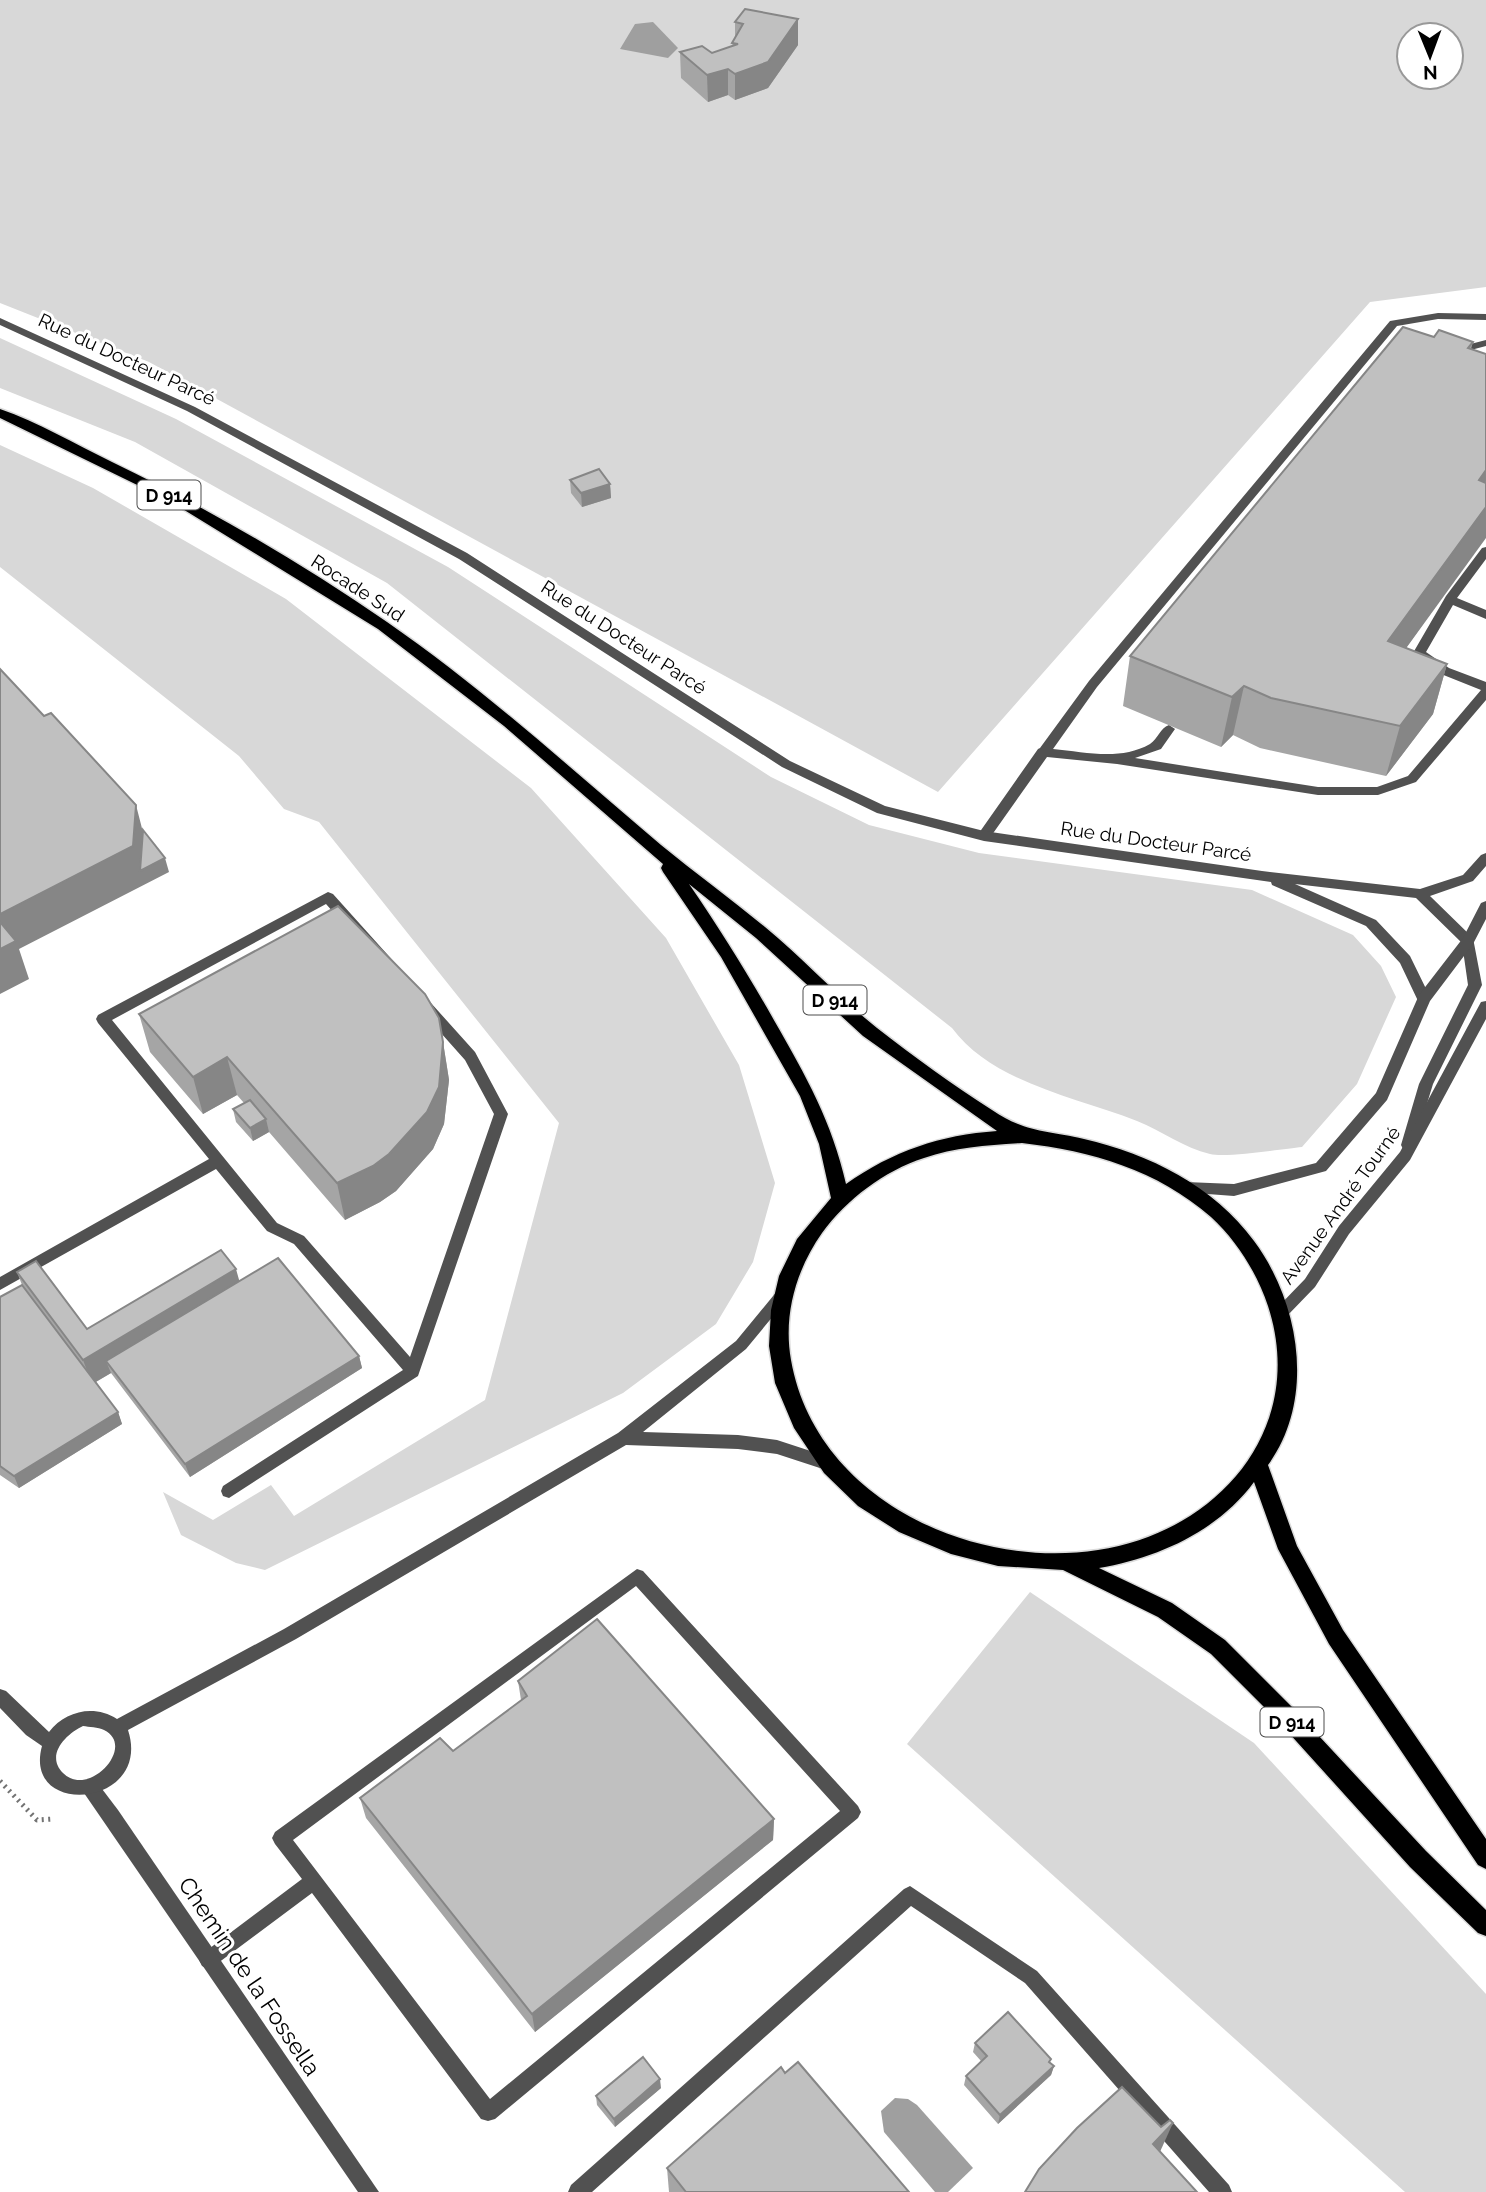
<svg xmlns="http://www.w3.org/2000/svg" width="1486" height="2192" viewBox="0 0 1486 2192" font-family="Raleway,sans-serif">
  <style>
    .green { fill: #d8d8d8; fill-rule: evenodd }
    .water { fill: #9f9f9f }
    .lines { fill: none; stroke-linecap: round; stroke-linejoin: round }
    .primary-casing { stroke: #dbdbdb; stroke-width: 3 }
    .path { stroke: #737373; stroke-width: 5; stroke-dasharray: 2 4.5; stroke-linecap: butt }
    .service { fill: #515151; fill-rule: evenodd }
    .minor { fill: #515151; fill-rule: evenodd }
    .tertiary { fill: #515151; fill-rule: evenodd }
    .primary { fill: #000; fill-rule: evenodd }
    .wall { fill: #a5a5a5 }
    .shaded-wall { fill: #868686 }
    .building { fill: #c0c0c0; stroke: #868686; stroke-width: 2 }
    .labels { text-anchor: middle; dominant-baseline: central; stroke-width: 6; stroke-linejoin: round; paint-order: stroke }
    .shield { fill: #fff; stroke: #4c4c4c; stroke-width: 2 }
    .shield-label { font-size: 18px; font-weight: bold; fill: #000 }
    .street-label { font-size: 19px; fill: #000; stroke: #fff }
    .near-street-label { font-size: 23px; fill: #000; stroke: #fff }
  </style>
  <rect width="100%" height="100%" fill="#fff"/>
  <g class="green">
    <path d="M0,0H1486V287L1370,302L938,792L149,362L0,303ZM1409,35H1451V77H1409Z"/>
    <path d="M0,338L176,419L448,567L771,777L869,825L979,853L1252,890L1353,935L1381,966L1396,997L1357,1084L1302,1147C1282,1149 1226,1158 1210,1154C1184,1148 1162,1131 1137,1121C1075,1097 993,1083 952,1028L387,583L135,442L0,388Z"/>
    <polygon points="0,445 93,488 286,599 531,788 666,938 739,1065 775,1183 753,1262 716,1324 623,1393 265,1570 236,1563 181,1535 163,1492 213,1520 271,1485 294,1516 485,1400 559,1123 319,822 284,809 239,756 0,567"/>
    <polygon points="1030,1592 1254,1743 1486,1994 1486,2192 1405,2192 907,1744"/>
  </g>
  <g class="water">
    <polygon points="653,22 678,48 668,58 620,49 635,24"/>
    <polygon points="895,2098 908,2099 917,2105 973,2168 948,2192 935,2192 884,2132 881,2111"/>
  </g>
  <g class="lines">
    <defs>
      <path id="primary" d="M0,409C38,422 75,444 112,462C207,508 300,562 387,622C484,689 571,769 661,845C695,873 731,899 765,927C804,959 838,997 877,1028C914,1057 953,1085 992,1110C1026,1133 1046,1130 1084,1139C1149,1154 1214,1186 1254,1241C1300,1303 1316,1399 1268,1465L1297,1546L1343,1630L1486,1839V1869L1478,1865L1329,1644L1278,1549L1254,1482C1218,1531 1158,1558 1099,1568L1172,1603L1225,1640L1292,1707L1426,1851L1486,1910V1936L1478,1933L1410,1867L1278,1721L1211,1654L1158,1617L1063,1570L998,1566L951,1554L899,1532L858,1506L824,1473L794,1428L775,1383L769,1346L771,1310L779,1276L797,1239L831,1198L819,1144L800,1096L721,957L663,872L661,868L663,864L504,726L378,629L168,500L0,418ZM689,884L756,938L863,1036L997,1131C940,1135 893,1151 846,1184C832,1122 806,1076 775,1022C748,974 720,929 689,884ZM1022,1143C1092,1151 1157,1170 1211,1217C1237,1241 1257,1273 1268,1306C1308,1429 1218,1532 1098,1550C969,1570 815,1497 791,1360C783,1315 796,1270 822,1233C847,1199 884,1171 924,1158C955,1147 989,1145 1022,1143Z"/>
    </defs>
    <use href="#primary" class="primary-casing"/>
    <polyline class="path" points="0,1781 37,1820 53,1819"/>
    <g class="service">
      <path d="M1438,313L1486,314V320L1438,319L1397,326L1097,687L1053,749C1086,752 1120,761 1150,744C1158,739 1160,728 1169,725L1175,729L1161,749L1135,758L1318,787H1377L1408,776L1481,690L1441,674L1413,653L1446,596L1482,548L1486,547V559L1457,598L1486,610V619L1453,605L1426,652L1449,668L1486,682V700L1416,782L1378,795H1318L1117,764L1047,757L989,839H979L978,836L979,833L1038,749L1040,748L1089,681L1390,321Z"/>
      <polygon points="1486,340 1486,346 1467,351 1462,358 1458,359 1453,356 1459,347"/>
      <path d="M328,892L333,894L475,1052L508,1114L418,1376L229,1498L223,1496L221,1491L223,1486L403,1370L294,1244L267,1231L216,1169L0,1290V1277L209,1159L98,1023L96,1019L98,1015ZM326,904L465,1060L494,1114L410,1357L304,1236L277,1223L112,1020Z"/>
      <path d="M637,1569L643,1571L858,1806L861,1812L858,1818L495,2119L488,2121L481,2119L312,1893L214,1966L208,1969L202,1966L199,1960L202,1954L302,1879L275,1844L272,1838L275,1832ZM636,1586L840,1811L490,2099L293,1840Z"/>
      <polygon points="910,1886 1037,1971 1229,2185 1232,2192 1209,2192 1025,1983 911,1906 592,2192 568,2192 571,2185 904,1889"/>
    </g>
    <g class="minor">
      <polygon points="0,318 195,407 467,553 790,761 885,806 984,831 1262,871 1420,889 1463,875 1481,855 1486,853 1486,866 1473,881 1430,896 1473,938 1482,985 1433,1084 1413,1149 1403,1149 1401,1145 1419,1084 1468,985 1462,943 1416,898 1295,884 1376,920 1410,956 1431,999 1424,1004 1419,1003 1400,963 1366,926 1272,885 1271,882 984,841 877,813 782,767 459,559 187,411 0,325"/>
      <polygon points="90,1779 96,1781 118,1810 379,2192 358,2192 84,1793 81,1787 84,1781"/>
    </g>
    <g class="tertiary">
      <polygon points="1486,901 1486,919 1473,944 1430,1001 1387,1100 1326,1171 1234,1196 1181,1192 1179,1188 1181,1184 1186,1182 1234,1184 1316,1163 1376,1093 1419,995 1463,938 1481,903"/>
      <polygon points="1486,1001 1486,1019 1410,1160 1349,1234 1315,1287 1286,1317 1281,1319 1276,1317 1274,1313 1276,1309 1305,1279 1339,1226 1400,1152 1481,1002"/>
      <path d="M783,1288L788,1290L790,1294L788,1298L746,1349L643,1432L738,1435L777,1440L835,1459L837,1464L835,1469L829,1471L777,1454L738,1449L626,1445L296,1639L128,1730C153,1807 22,1819 42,1746L26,1735L0,1708V1689L6,1691L49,1732C65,1711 94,1704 117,1719L284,1629L618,1433L736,1341L778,1290ZM83,1726C89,1727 98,1727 104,1730C137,1746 89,1799 63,1773C45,1755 66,1734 83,1726Z"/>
    </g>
    <use href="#primary" class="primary"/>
  </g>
  <g class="wall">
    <polygon points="798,19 798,45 768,88 735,100 728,95 708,102 681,78 680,52 712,53 733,46 732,43 735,38 735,22"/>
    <polygon points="1434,337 1473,342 1471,349 1486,354 1486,536 1406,648 1447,664 1433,714 1386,776 1260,748 1233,735 1221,747 1123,706 1130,656"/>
    <polygon points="570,480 610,484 611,498 582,507 571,493"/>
    <polygon points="139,1014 443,1042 449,1080 444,1124 433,1149 396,1191 380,1202 345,1220 269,1132 253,1141 236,1122 233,1109 244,1103 237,1095 203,1114 150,1052"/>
    <polygon points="17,1272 87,1329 240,1281 359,1356 362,1368 190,1477 111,1373 96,1382 118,1412 122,1424 19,1488 0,1475 0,1297 22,1285"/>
    <polygon points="518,1681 774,1819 773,1840 535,2032 366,1818 360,1798 453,1751 521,1700"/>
    <polygon points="975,2043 1050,2063 1054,2066 1051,2075 998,2124 964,2085 966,2076 981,2061 973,2052"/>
    <polygon points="785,2073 909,2192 669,2192 667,2168"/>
    <polygon points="661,2088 615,2127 597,2105 596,2096"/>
  </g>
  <g class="shaded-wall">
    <polygon points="798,19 798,45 768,88 735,100 735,74"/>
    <polygon points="728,69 728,95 708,102 707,75"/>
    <polygon points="1486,470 1486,481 1477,513 1479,480"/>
    <polygon points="610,484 611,498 582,507 581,493"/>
    <polygon points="1486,507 1486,538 1375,691 1388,641"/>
    <polygon points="1447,664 1433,714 1386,776 1400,726"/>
    <polygon points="1244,686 1233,735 1221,747 1232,697"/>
    <polygon points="136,805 146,844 165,858 169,872 19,949 29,979 0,994 0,914"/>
    <polygon points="443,1042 449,1080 444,1124 433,1149 396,1191 380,1202 345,1220 337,1183"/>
    <polygon points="227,1057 237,1095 203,1114 193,1077"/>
    <polygon points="266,1119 269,1132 253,1141 250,1128"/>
    <polygon points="236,1269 243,1294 106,1361 111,1373 92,1384 83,1360"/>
    <polygon points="359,1356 362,1368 190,1477 185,1464"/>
    <polygon points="118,1412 122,1424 19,1488 14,1476"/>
    <polygon points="774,1819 773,1840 535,2032 532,2014"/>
    <polygon points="1054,2066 1051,2075 998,2124 1000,2115"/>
    <polygon points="660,2079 661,2088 615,2127 614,2119"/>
    <polygon points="1173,2123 1159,2154 1153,2144"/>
  </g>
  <g class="building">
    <polygon points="745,9 798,19 768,62 735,74 728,69 707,75 680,52 702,46 712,53 738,44 732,43 743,24 735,22"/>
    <polygon points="1403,327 1434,337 1439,330 1473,342 1468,348 1486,354 1486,470 1479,480 1486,483 1486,507 1388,641 1447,664 1400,726 1271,698 1244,686 1232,697 1130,656"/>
    <polygon points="599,469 610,484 581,493 570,480"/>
    <polygon points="0,669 44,716 51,713 136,805 133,846 0,914"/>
    <polygon points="143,830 165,858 140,871"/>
    <polygon points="338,906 425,994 439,1018 443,1042 439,1087 427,1112 389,1154 373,1166 337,1183 227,1057 193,1077 139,1014"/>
    <polygon points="0,922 16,941 0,949"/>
    <polygon points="250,1100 266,1119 250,1128 233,1109"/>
    <polygon points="221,1250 236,1269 83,1360 17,1272 36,1261 87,1329"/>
    <polygon points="278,1258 359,1356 185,1464 106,1361"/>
    <polygon points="22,1285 118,1412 14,1476 0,1466 0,1297"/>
    <polygon points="597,1619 774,1819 532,2014 360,1798 440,1738 453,1751 527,1696 518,1681"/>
    <polygon points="1008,2012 1051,2059 1049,2062 1054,2066 1000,2115 966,2076 987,2056 975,2043"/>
    <polygon points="643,2057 660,2079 614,2119 596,2096"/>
    <polygon points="798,2062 909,2192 686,2192 667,2168 781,2067 785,2073"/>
    <polygon points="1122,2087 1161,2127 1170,2120 1173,2123 1153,2144 1197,2192 1025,2192 1039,2169 1077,2128"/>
  </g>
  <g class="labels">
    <g class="shield">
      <rect x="137.5" y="480.5" width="63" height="29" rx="5"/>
      <rect x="803.5" y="985.5" width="63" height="29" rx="5"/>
      <rect x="1260.5" y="1707.5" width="63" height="29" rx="5"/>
    </g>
    <g class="shield-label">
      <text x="169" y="495">D 914</text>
      <text x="835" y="1000">D 914</text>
      <text x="1292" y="1722">D 914</text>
    </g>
    <g class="street-label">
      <text transform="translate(127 359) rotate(25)">Rue du Docteur Parcé</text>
      <text transform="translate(358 588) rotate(33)">Rocade Sud</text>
      <text transform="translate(624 637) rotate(33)">Rue du Docteur Parcé</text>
      <text transform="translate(1156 841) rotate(8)">Rue du Docteur Parcé</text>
      <text transform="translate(1340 1205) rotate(-54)">Avenue André Tourné</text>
    </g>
    <g class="near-street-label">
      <text transform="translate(250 1976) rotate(56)">Chemin de la Fossella</text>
    </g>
  </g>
  <g transform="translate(1430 56) rotate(179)"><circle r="33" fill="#ffffff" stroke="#999999" stroke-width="2"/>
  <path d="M0-5L12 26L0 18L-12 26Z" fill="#000000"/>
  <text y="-10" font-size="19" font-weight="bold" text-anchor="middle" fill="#000000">N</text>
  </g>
</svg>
